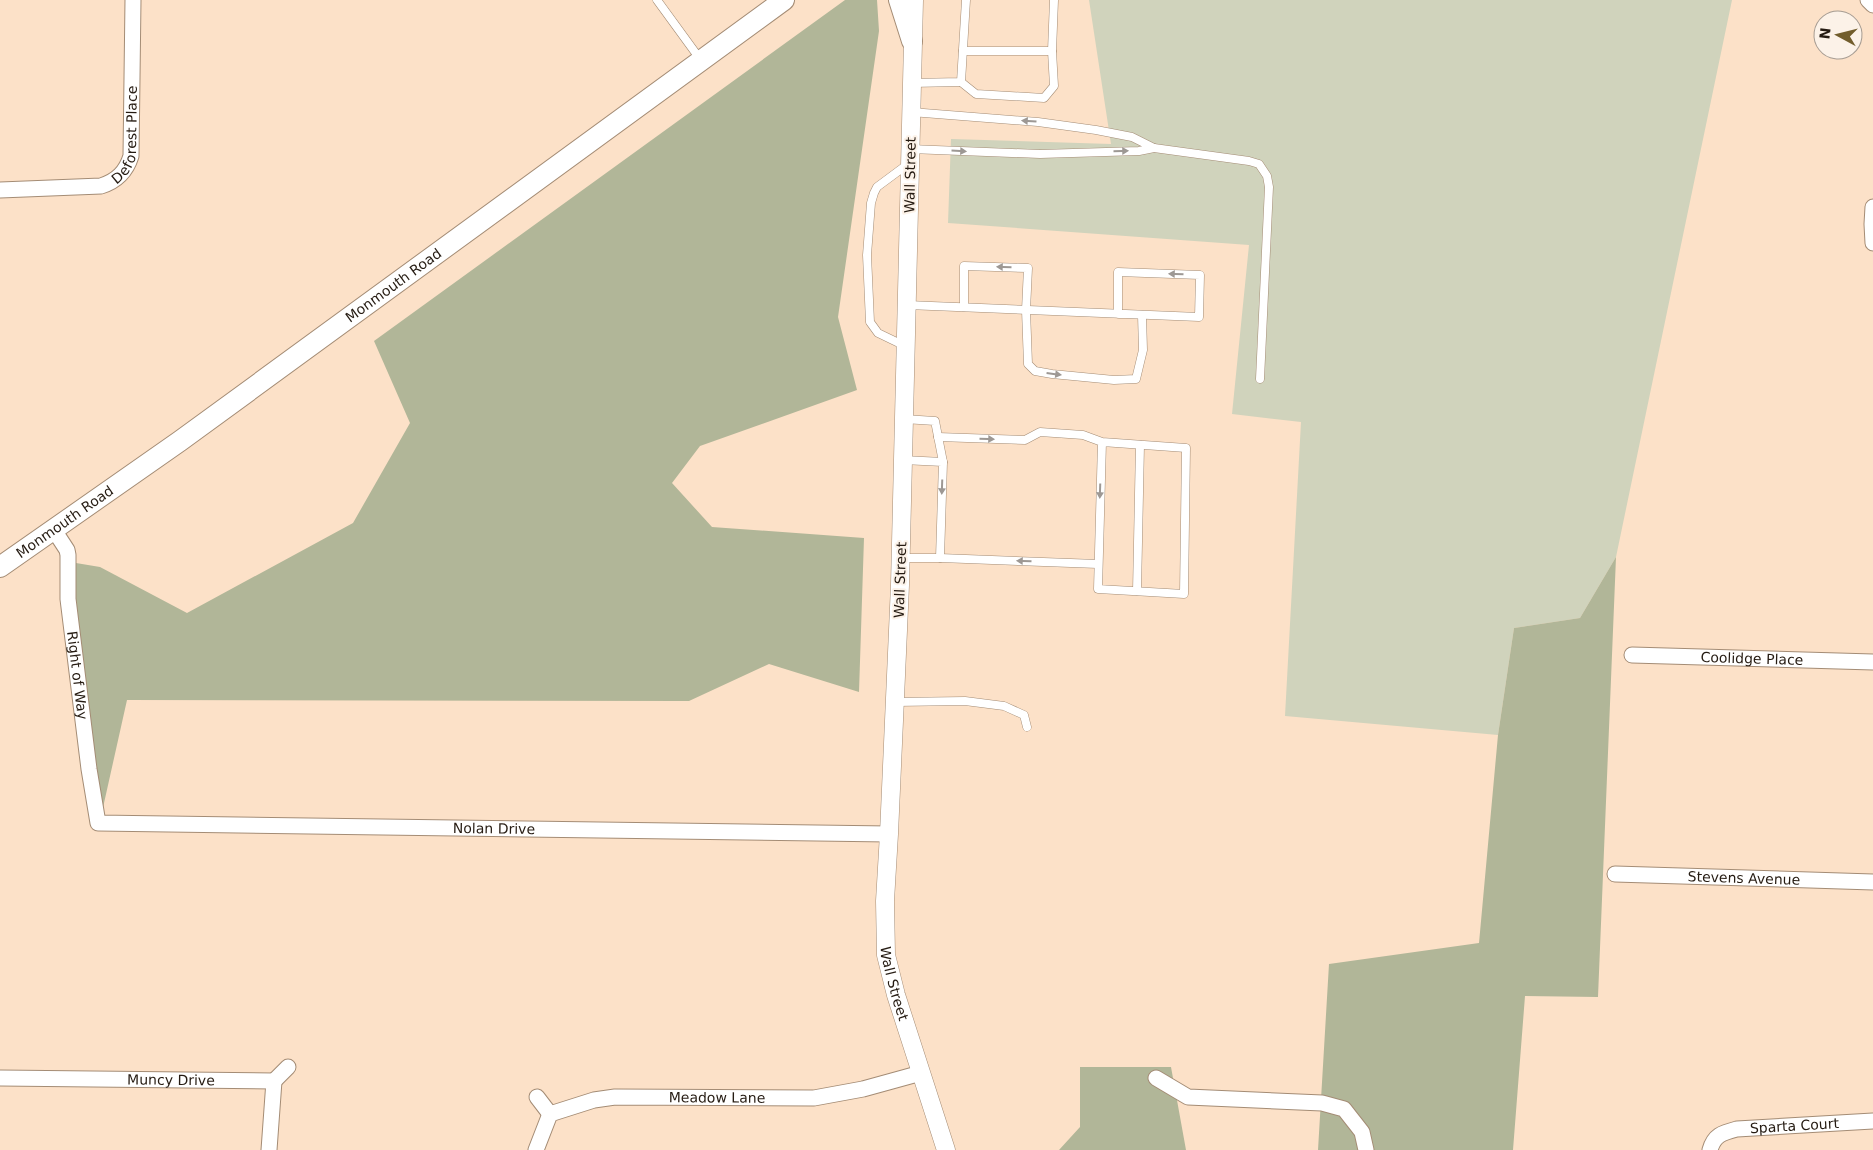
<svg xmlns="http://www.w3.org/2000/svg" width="1873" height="1150" viewBox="0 0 1873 1150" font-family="'DejaVu Sans',sans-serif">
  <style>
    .green { fill: #d0d3bc }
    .forest { fill: #b1b698 }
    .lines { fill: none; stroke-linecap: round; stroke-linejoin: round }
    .service-casing { stroke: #a48c75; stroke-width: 9 }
    .minor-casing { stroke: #a48c75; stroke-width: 17 }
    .tertiary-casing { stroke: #a48c75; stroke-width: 19 }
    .secondary-casing { stroke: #a48c75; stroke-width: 22 }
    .service { stroke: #fff; stroke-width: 8 }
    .minor { stroke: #fff; stroke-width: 15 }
    .tertiary { stroke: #fff; stroke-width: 18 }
    .secondary { stroke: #fff; stroke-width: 20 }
    .oneway { fill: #9d9894 }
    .labels { text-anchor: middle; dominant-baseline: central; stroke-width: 4; stroke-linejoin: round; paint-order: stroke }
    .street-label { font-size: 14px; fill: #251b12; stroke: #fcf2e8 }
  </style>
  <rect width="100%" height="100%" fill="#fce1c8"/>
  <polygon class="green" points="1089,0 1732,0 1616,557 1580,618 1514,628 1498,735 1285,716 1301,422 1232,414 1249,245 948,223 951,139 1111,144"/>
  <g class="forest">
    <polygon points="845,0 877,0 879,31 838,317 857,390 700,446 672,483 712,527 864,538 859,692 769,664 689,701 127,700 100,821 70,562 100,567 187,613 353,523 410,423 374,341"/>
    <polygon points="1616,557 1598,997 1525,996 1513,1150 1318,1150 1329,964 1479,943 1498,735 1514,628 1580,618"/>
    <polygon points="1080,1067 1171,1067 1186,1150 1059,1150 1080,1127"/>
  </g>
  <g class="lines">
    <defs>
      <g id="service">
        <polyline points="657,0 700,59"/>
        <polyline points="963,51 1052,51 1054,0"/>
        <polyline points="961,82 976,94 1044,98 1054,86 1052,51"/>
        <polyline points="911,83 961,82 966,0"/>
        <polyline points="1154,148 1249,161 1259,164 1267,176 1269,187 1260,379"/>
        <polyline points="910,149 1040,154 1139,151 1154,148 1132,137 1096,130 1038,122 911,112"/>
        <polyline points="907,305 1199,317 1200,275 1118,272 1118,314"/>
        <polyline points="964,307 964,266 1028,268 1026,310 1028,364 1035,371 1052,374 1114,380 1136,379 1143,350 1142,315"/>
        <polyline points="905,346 878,333 870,322 867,255 871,203 874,193 877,187 908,164"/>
        <polyline points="904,419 935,421 943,462"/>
        <polyline points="938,437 1025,440 1040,432 1083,435 1102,442 1186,448 1184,594 1098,589 1102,442"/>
        <polyline points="901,558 940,558 943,462 903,460"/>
        <polyline points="940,558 1098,564"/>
        <polyline points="1137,591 1140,445"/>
        <polyline points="895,702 965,701 1004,706 1024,715 1027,727"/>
      </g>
      <g id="minor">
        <polyline points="1868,0 1873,5"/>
        <path id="s1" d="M0,190L101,186C117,181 126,172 131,156L133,0"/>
        <polyline points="1873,207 1872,224 1873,243"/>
        <path id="s2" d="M54,530L67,550L68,555V599L89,769L98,823L889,834"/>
        <path id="s3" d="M1632,655L1873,662"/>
        <path id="s4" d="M1615,874L1873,882"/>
        <path id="s5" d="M0,1078L274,1081"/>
        <polyline points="1156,1078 1188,1097 1322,1103 1344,1109 1362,1132 1366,1150"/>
        <polyline points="274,1081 288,1067"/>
        <polyline points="537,1097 550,1114"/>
        <polyline points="269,1150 274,1081"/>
        <path id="s6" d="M536,1150L550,1114L594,1100L615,1097L814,1098L863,1089L921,1073"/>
        <path id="s7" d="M1710,1150C1714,1135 1722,1133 1737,1129L1873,1121"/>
      </g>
      <g id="tertiary">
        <path id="s8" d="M914,0L900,585L889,834L885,901L886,955L896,995L946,1150"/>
      </g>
      <g id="secondary">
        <polyline points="899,0 912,41"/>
        <path id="s9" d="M0,567L180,441L784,0"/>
      </g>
    </defs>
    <use href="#service" class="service-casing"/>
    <use href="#minor" class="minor-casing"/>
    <use href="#tertiary" class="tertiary-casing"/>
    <use href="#secondary" class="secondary-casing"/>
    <use href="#service" class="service"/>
    <use href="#minor" class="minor"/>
    <use href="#tertiary" class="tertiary"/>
    <use href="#secondary" class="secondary"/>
  </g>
  <defs><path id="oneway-solid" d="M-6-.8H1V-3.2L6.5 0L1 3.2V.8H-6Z" transform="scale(1.25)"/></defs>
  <g class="oneway">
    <use href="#oneway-solid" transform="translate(1029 121) rotate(-176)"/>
    <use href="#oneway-solid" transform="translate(959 151) rotate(3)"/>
    <use href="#oneway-solid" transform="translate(1121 151) rotate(-1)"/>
    <use href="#oneway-solid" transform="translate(1004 267) rotate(-178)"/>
    <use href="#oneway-solid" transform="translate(1176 274) rotate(-178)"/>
    <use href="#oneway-solid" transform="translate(1054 374) rotate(7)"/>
    <use href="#oneway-solid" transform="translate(987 439) rotate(2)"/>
    <use href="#oneway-solid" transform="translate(942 487) rotate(92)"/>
    <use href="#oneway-solid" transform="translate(1100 491) rotate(92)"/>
    <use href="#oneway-solid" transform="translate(1024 561) rotate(-178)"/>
  </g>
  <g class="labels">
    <g class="street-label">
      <text stroke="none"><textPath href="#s1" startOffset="165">Deforest Place</textPath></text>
      <text transform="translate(910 175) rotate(-89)">Wall Street</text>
      <text stroke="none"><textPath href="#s9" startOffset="484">Monmouth Road</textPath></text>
      <text stroke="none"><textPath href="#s9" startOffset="79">Monmouth Road</textPath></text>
      <text transform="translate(900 580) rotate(-88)">Wall Street</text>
      <text stroke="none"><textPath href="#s3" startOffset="120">Coolidge Place</textPath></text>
      <text stroke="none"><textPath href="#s2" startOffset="150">Right of Way</textPath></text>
      <text stroke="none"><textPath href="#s2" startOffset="695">Nolan Drive</textPath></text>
      <text stroke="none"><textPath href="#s4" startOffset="129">Stevens Avenue</textPath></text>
      <text stroke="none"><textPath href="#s8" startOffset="985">Wall Street</textPath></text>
      <text stroke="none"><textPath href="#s5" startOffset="171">Muncy Drive</textPath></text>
      <text stroke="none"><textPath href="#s6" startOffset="208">Meadow Lane</textPath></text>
      <text stroke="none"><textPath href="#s7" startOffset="94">Sparta Court</textPath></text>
    </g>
  </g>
  <g transform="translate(1838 35) rotate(277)"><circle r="24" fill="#fcf2e8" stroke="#a69c92"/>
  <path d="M0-4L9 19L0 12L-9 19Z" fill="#725d2c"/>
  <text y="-8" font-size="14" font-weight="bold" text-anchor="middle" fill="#251b12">N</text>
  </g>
</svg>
